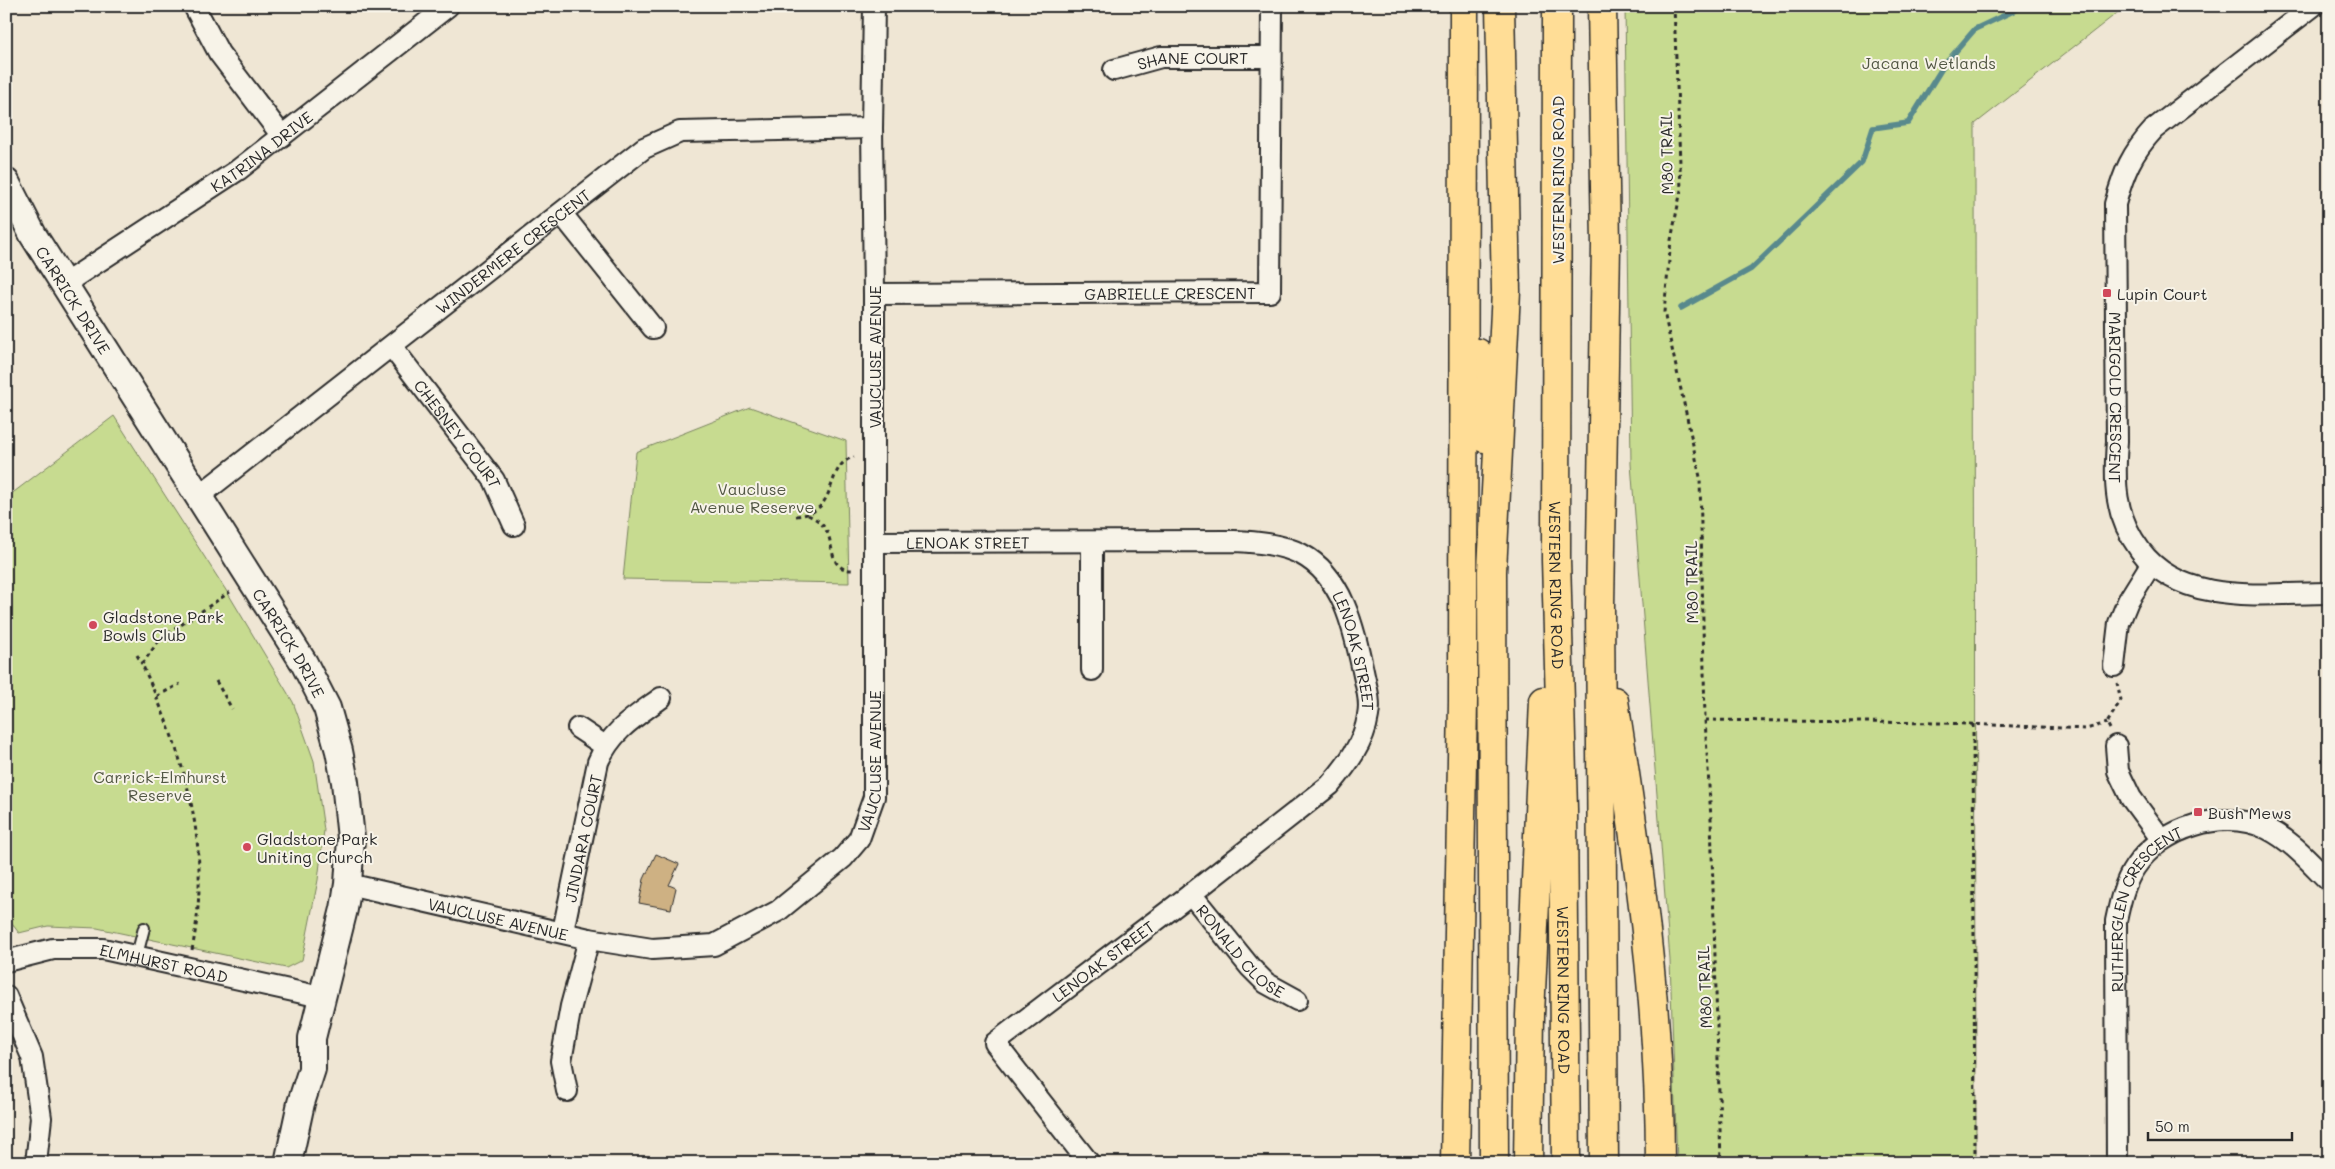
<svg xmlns="http://www.w3.org/2000/svg" width="2335" height="1169" viewBox="0 0 2335 1169" font-family="Mali,sans-serif">
  <style>
    .green { fill: #c7db90; stroke: #79835e }
    .lines { fill: none; stroke-linecap: round; stroke-linejoin: round }
    .stream { stroke: #59898d; stroke-width: 5.5 }
    .building { fill: #ceb183; stroke: #2b2b2b }
    .service-casing { stroke: #2b2b2b; stroke-width: 14 }
    .minor-casing { stroke: #2b2b2b; stroke-width: 24 }
    .tertiary-casing { stroke: #2b2b2b; stroke-width: 30 }
    .motorway-casing { stroke: #2b2b2b; stroke-width: 31 }
    .path { stroke: #2b2b2b; stroke-width: 3; stroke-dasharray: 4 4; stroke-linecap: butt }
    .service { stroke: #f7f3e8; stroke-width: 10 }
    .minor { stroke: #f7f3e8; stroke-width: 20 }
    .tertiary { stroke: #f7f3e8; stroke-width: 26 }
    .motorway { stroke: #ffdd96; stroke-width: 28 }
    .poi-dot { fill: #d1495b; stroke: #f7f3e8; stroke-width: 2 }
    .labels { text-anchor: middle; dominant-baseline: central; stroke-width: 4; stroke-linejoin: round; paint-order: stroke }
    .street-label { font-size: 16px; fill: #2b2b2b; stroke: #f7f3e8 }
    .park-label { font-size: 16px; fill: #525744; stroke: #f7f3e8 }
    .poi-label { font-size: 16px; fill: #2b2b2b; stroke: #f7f3e8; text-anchor: start }
  </style>
  <rect width="100%" height="100%" fill="#efe6d4"/>
  <filter id="ink" filterUnits="userSpaceOnUse"><feTurbulence type="fractalNoise" baseFrequency=".02" numOctaves="2"/><feDisplacementMap in="SourceGraphic" scale="10" xChannelSelector="R" yChannelSelector="G"/><feConvolveMatrix kernelMatrix="1 2 1 2 8 2 1 2 1" color-interpolation-filters="sRGB"/></filter>
  <g filter="url(#ink)">
    <g class="green">
      <polygon points="1625,6 2126,6 1975,124 1976,1163 1677,1163 1670,960 1631,464"/>
      <polygon points="750,407 846,441 849,583 623,579 636,452"/>
      <polygon points="114,416 229,595 293,702 314,761 324,830 318,880 302,960 286,968 97,928 48,926 19,933 6,916 6,498"/>
    </g>
    <g class="lines">
      <polyline class="stream" points="1681,308 1751,269 1862,162 1873,128 1908,123 1944,65 1975,29 2024,6"/>
    </g>
    <polygon class="building" points="656,854 679,864 669,885 676,888 671,909 639,903 644,879"/>
    <g class="lines">
      <defs>
        <polyline id="service" points="137,955 144,928"/>
        <g id="minor">
          <polyline points="194,6 219,53 282,136"/>
          <path id="s1" d="M2313,6L2154,129C2131,154 2124,172 2115,204L2117,441C2114,483 2114,515 2140,550C2182,607 2266,593 2329,593"/>
          <path id="s2" d="M1114,70L1161,57H1271"/>
          <polyline points="562,214 653,328"/>
          <path id="s3" d="M64,284L238,170L448,6"/>
          <path id="s4" d="M874,294L1270,292L1272,6"/>
          <path id="s5" d="M392,347L494,480L514,525"/>
          <path id="s6" d="M199,496L644,148L680,132L872,128"/>
          <path id="s7" d="M874,542L1234,541C1257,542 1280,544 1301,554C1343,576 1354,629 1363,671C1366,686 1371,701 1368,716C1364,743 1347,765 1330,785L1191,894L995,1043L1089,1163"/>
          <polyline points="1092,543 1092,670"/>
          <polyline points="2114,666 2119,623 2128,601 2151,564"/>
          <polyline points="578,728 605,746"/>
          <polyline points="2116,746 2118,771 2131,798 2162,840"/>
          <path id="s8" d="M348,884L589,939L652,949L714,945L778,911L843,858L859,839L874,797V294L872,128L874,6"/>
          <path id="s9" d="M1191,894L1250,967L1266,983L1297,1000"/>
          <path id="s10" d="M563,931L598,762C611,731 635,717 661,698"/>
          <path id="s11" d="M6,961L53,949H103L321,997"/>
          <polyline points="6,996 32,1057 41,1118 36,1163"/>
          <polyline points="567,1091 561,1061 571,1006 589,939"/>
          <path id="s12" d="M2117,1163L2116,921C2120,902 2124,883 2135,867C2162,827 2223,808 2268,829C2292,841 2310,862 2329,881"/>
        </g>
        <g id="tertiary">
          <path id="s13" d="M6,182L33,235L304,663L327,708L339,751L345,782L351,838L348,884L344,909L312,1038V1069L301,1103L288,1163"/>
        </g>
        <g id="motorway">
          <path id="s14" d="M1557,6L1556,560L1563,809L1566,1163"/>
          <polyline points="1602,6 1606,245 1600,606 1604,1163"/>
          <polyline points="1478,353 1484,438"/>
          <path d="M1614,701C1638,856 1660,1006 1660,1163"/>
          <polyline points="1455,1163 1463,701 1464,6"/>
          <polyline points="1494,1163 1492,571 1506,291 1500,6"/>
          <polyline points="1528,1163 1530,1015 1544,701"/>
        </g>
      </defs>
      <use href="#service" class="service-casing"/>
      <use href="#minor" class="minor-casing"/>
      <use href="#tertiary" class="tertiary-casing"/>
      <use href="#motorway" class="motorway-casing"/>
      <g class="path">
        <polyline points="1674,6 1681,190 1671,240 1664,312 1700,477 1705,720 1711,819 1721,1163"/>
        <path d="M808,515C814,518 820,521 824,527C836,542 826,571 854,570"/>
        <path d="M796,516C841,513 823,465 854,457"/>
        <polyline points="137,655 142,664"/>
        <polyline points="216,681 232,709"/>
        <polyline points="157,696 180,684"/>
        <polyline points="1705,720 1942,723 2086,729 2107,723"/>
        <polyline points="1973,724 1975,1163"/>
        <polyline points="2110,729 2107,723 2121,700 2117,683"/>
        <path d="M192,950C213,844 185,759 142,664L160,639L230,592"/>
      </g>
      <use href="#service" class="service"/>
      <use href="#minor" class="minor"/>
      <use href="#tertiary" class="tertiary"/>
      <use href="#motorway" class="motorway"/>
    </g>
  </g>
  <g class="poi-dot">
    <rect x="2102" y="288" width="10" height="10" rx="2.5"/>
    <circle cx="93" cy="625" r="5"/>
    <rect x="2193" y="807" width="10" height="10" rx="2.5"/>
    <circle cx="247" cy="847" r="5"/>
  </g>
  <g class="labels">
    <g class="street-label">
      <text stroke="none"><textPath href="#s2" startOffset="80">SHANE COURT</textPath></text>
      <text stroke="none"><textPath href="#s3" startOffset="238">KATRINA DRIVE</textPath></text>
      <text transform="translate(1666 153) rotate(-91)">M80 TRAIL</text>
      <text transform="translate(1557 180) rotate(-90)">WESTERN RING ROAD</text>
      <text stroke="none"><textPath href="#s6" startOffset="398">WINDERMERE CRESCENT</textPath></text>
      <text stroke="none"><textPath href="#s4" startOffset="296">GABRIELLE CRESCENT</textPath></text>
      <text stroke="none"><textPath href="#s13" startOffset="136">CARRICK DRIVE</textPath></text>
      <text transform="translate(874 357) rotate(-90)">VAUCLUSE AVENUE</text>
      <text stroke="none"><textPath href="#s1" startOffset="480">MARIGOLD CRESCENT</textPath></text>
      <text stroke="none"><textPath href="#s5" startOffset="109">CHESNEY COURT</textPath></text>
      <text stroke="none"><textPath href="#s7" startOffset="94">LENOAK STREET</textPath></text>
      <text transform="translate(1691 582) rotate(-91)">M80 TRAIL</text>
      <text stroke="none"><textPath href="#s14" startOffset="579">WESTERN RING ROAD</textPath></text>
      <text stroke="none"><textPath href="#s13" startOffset="541">CARRICK DRIVE</textPath></text>
      <text stroke="none"><textPath href="#s7" startOffset="544">LENOAK STREET</textPath></text>
      <text stroke="none"><textPath href="#s8" startOffset="634">VAUCLUSE AVENUE</textPath></text>
      <text stroke="none"><textPath href="#s10" startOffset="95">JINDARA COURT</textPath></text>
      <text stroke="none"><textPath href="#s12" startOffset="265">RUTHERGLEN CRESCENT</textPath></text>
      <text stroke="none"><textPath href="#s8" startOffset="154">VAUCLUSE AVENUE</textPath></text>
      <text stroke="none"><textPath href="#s9" startOffset="76">RONALD CLOSE</textPath></text>
      <text transform="translate(1103 961) rotate(-37)">LENOAK STREET</text>
      <text stroke="none"><textPath href="#s11" startOffset="161">ELMHURST ROAD</textPath></text>
      <text transform="translate(1704 987) rotate(-92)">M80 TRAIL</text>
      <text stroke="none"><textPath href="#s14" startOffset="984">WESTERN RING ROAD</textPath></text>
    </g>
    <g class="park-label">
      <text x="1929" y="62">Jacana Wetlands</text>
      <text x="752" y="488">Vaucluse<tspan x="752" dy="18">Avenue Reserve</tspan></text>
      <text x="160" y="776">Carrick-Elmhurst<tspan x="160" dy="18">Reserve</tspan></text>
    </g>
    <g class="poi-label">
      <text x="2117" y="293">Lupin Court</text>
      <text x="103" y="616">Gladstone Park<tspan x="103" dy="18">Bowls Club</tspan></text>
      <text x="2208" y="812">Bush Mews</text>
      <text x="257" y="838">Gladstone Park<tspan x="257" dy="18">Uniting Church</tspan></text>
    </g>
  </g>
  <rect width="2335" height="1169" fill="none" stroke="#f7f3e8" stroke-width="25"/>
  <rect x="12" y="12" width="2310" height="1144" fill="none" stroke="#2b2b2b" stroke-width="2" filter="url(#ink)"/>
  <path d="M2148 1132v8h144v-8" fill="none" stroke="#2b2b2b" stroke-width="2.5"/>
  <text x="2155" y="1132" font-size="15" fill="#2b2b2b" stroke="#f7f3e8" stroke-width="4" paint-order="stroke">50 m</text>
</svg>
